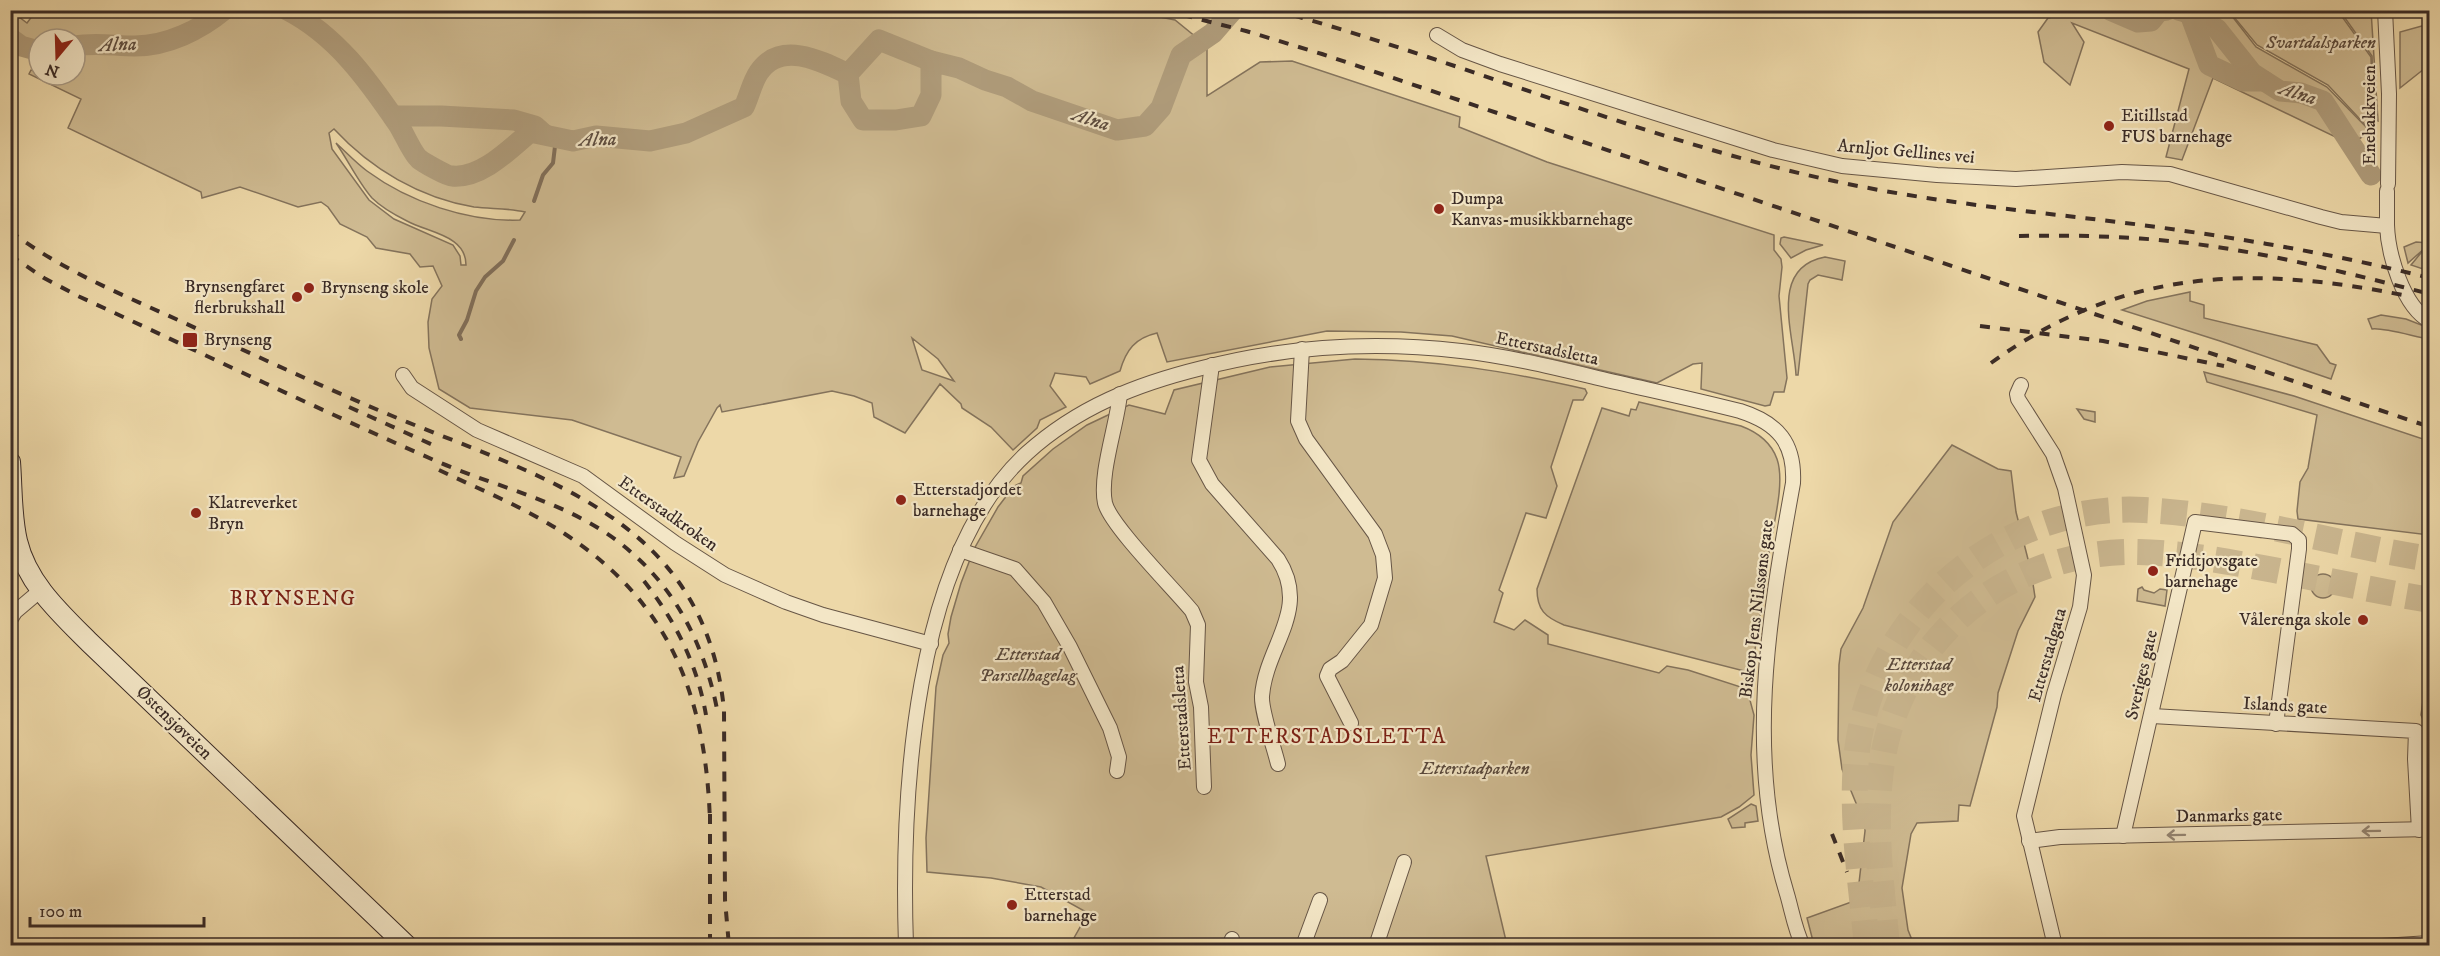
<svg xmlns="http://www.w3.org/2000/svg" width="2440" height="956" viewBox="0 0 2440 956" font-family="'IM FELL DW Pica',serif">
  <style>
    .green { fill: #cfbb92; stroke: #84735c; stroke-width: 1.5; fill-rule: evenodd }
    .lines { fill: none; stroke-linecap: round; stroke-linejoin: round }
    .stream { stroke: #816f5a; stroke-width: 4 }
    .river { stroke: #b09d7c; stroke-width: 21 }
    .highway-tunnel { stroke: #c9b58e; stroke-width: 26; stroke-dasharray: 26 13; stroke-linecap: butt }
    .street-casing { stroke: #675646; stroke-width: 16 }
    .secondary-casing { stroke: #3a2b26; stroke-width: 22 }
    .street { stroke: #f3e6c6; stroke-width: 14 }
    .secondary { stroke: #f3e6c6; stroke-width: 20 }
    .rail { stroke: #3a2b26; stroke-width: 4; stroke-dasharray: 10 10; stroke-linecap: butt }
    .oneway { stroke: #968876 }
    .poi-dot { fill: #8f2418; stroke: #f3e6c6; stroke-width: 2 }
    .labels { text-anchor: middle; dominant-baseline: central; stroke-width: 4.5; stroke-linejoin: round; paint-order: stroke }
    .park-label { font-size: 18px; font-style: italic; fill: #58483c; stroke: #f3e6c6 }
    .street-label { font-size: 18px; fill: #3a2b26; stroke: #f3e6c6 }
    .poi-label { font-size: 18px; fill: #3a2b26; stroke: #f3e6c6; text-anchor: start }
    .water-label { font-size: 20px; font-style: italic; fill: #5d4d40; stroke: #f3e6c6 }
    .quarter-label { font-size: 21px; letter-spacing: 1.5px; fill: #7a1f14; stroke: #f3e6c6 }
  </style>
  <rect width="100%" height="100%" fill="#edd8a8"/>
  <filter id="stains"><feTurbulence type="fractalNoise" baseFrequency=".00333" numOctaves="4"/><feColorMatrix values="0 0 0 0 .2 0 0 0 0 .09 0 0 0 0 .02 0 0 0 .5 -.17"/></filter>
  <radialGradient id="worn" r=".72"><stop offset=".6" stop-color="#630" stop-opacity="0"/><stop offset="1" stop-color="#630" stop-opacity=".3"/></radialGradient>
  <g class="green">
    <polygon points="2371,10 2378,121 2374,120 2372,56 2340,11"/>
    <path d="M36,11L1125,10L1175,20L1207,46V96L1260,62L1292,61L1460,117L1459,127L1547,162L1774,235V250L1781,259L1782,267L1779,296L1787,378L1784,392H1774L1770,405L1765,406L1701,389L1702,363L1693,364L1657,383L1452,336L1401,332L1327,331L1167,362L1157,333C1135,338 1126,350 1120,371L1090,384L1086,377L1055,373L1050,386L1066,407L1040,420L1037,428L1013,450L991,427L962,408L961,404L940,384L905,433L874,417L872,403L854,396L832,391L722,412L720,405L717,408L698,442L684,476L674,478L681,457L572,420L470,408L439,389L429,348L428,322L432,299L442,286L433,266L420,267L410,254L376,248L367,237L340,224L328,207L321,202L298,207L240,187L202,198L201,192L68,128L81,99L29,74L31,70L39,72V75H75V59L78,58L75,57V39H39V46L30,44L11,28V11L27,23ZM334,129C371,169 420,198 474,207C491,209 509,208 525,212L520,220C468,222 409,202 367,171C356,163 346,152 336,143C348,160 358,182 372,198C382,208 395,215 407,221C429,233 466,235 466,265H461L460,256L453,245L394,219L369,200L332,149L329,133ZM912,338L938,359L954,381L922,370Z"/>
    <polygon points="2055,11 2228,11 2256,47 2327,87 2371,132 2350,144 2213,78 2182,160 2166,157 2189,69 2072,23 2084,42 2070,85 2044,62 2038,32 2048,18 2061,15"/>
    <polygon points="2229,11 2338,11 2371,57 2373,119 2371,131 2328,85 2257,45"/>
    <polygon points="2429,24 2429,65 2400,88 2400,32"/>
    <polygon points="1784,237 1823,245 1806,250 1791,258 1780,244 1781,238"/>
    <polygon points="2416,242 2429,243 2429,271 2411,265 2425,248 2408,263 2404,247"/>
    <path d="M1825,257L1845,261L1842,280L1818,275L1810,280L1808,284L1798,375H1796C1794,334 1768,268 1825,257Z"/>
    <polygon points="2190,292 2190,301 2204,305 2204,318 2317,345 2330,363 2336,365 2331,379 2220,341 2122,310 2147,301"/>
    <path d="M2381,315L2406,319L2429,328V339C2416,337 2382,327 2372,329L2368,319Z"/>
    <path d="M1355,359C1437,360 1506,371 1585,389L1587,393L1583,400H1573L1551,467L1557,486L1546,518L1526,513L1499,590L1503,593L1494,622L1514,630L1525,620L1548,635V644L1659,673L1667,666L1688,670L1747,689L1754,715L1751,755L1754,795L1739,807L1721,817L1486,856L1507,945H1070L1088,913L1041,887L991,878L927,872L926,838L936,687L943,655L949,643L948,634L951,617L961,583L974,549L998,507L1014,486L1021,483L1023,476L1053,449L1087,425L1129,405L1165,414L1174,390L1270,367Z"/>
    <polygon points="2204,372 2294,396 2429,441 2429,535 2298,519 2297,511 2300,482 2308,468 2317,415 2207,382"/>
    <path d="M1639,402L1741,426C1757,432 1771,442 1777,459C1785,482 1774,522 1770,546C1764,587 1758,629 1752,670L1748,672L1564,625C1545,617 1537,610 1537,589L1602,408L1629,416L1631,409L1636,410Z"/>
    <polygon points="2077,409 2095,412 2095,422 2084,419"/>
    <polygon points="1952,445 1998,469 2011,471 2016,512 2031,571 2035,597 2018,631 1998,693 1997,707 1970,806 1959,805 1958,821 1917,823 1911,834 1902,888 1908,930 1914,945 1814,945 1807,918 1857,900 1865,831 1865,825 1842,769 1838,740 1839,665 1841,649 1863,608 1893,522"/>
    <circle cx="2323" cy="586" r="12"/>
    <polygon points="2142,587 2144,590 2154,593 2160,589 2167,590 2165,606 2137,601 2138,589"/>
    <polygon points="2429,659 2430,659 2429,778 2428,732 2421,715"/>
    <polygon points="1751,804 1756,806 1758,821 1745,823 1745,827 1732,828 1728,819"/>
  </g>
  <g class="lines">
    <g class="stream">
      <polyline points="534,201 543,175 553,163 556,138"/>
      <polyline points="461,339 459,335 467,320 476,291 485,277 503,261 514,240"/>
    </g>
    <g class="river">
      <path d="M287,10C336,35 368,80 398,124C404,133 412,153 419,159C424,163 447,176 452,176C481,179 510,149 530,132L573,141L596,136L650,141L686,133L744,107C749,97 752,82 759,72C781,40 821,61 848,74L851,101L863,120H896L921,116L931,95V61L959,68L985,80L1007,87L1032,101L1117,130L1145,126L1161,108L1181,55L1213,33L1233,10"/>
      <polyline points="2110,10 2138,22 2151,21 2159,11 2167,10"/>
      <polyline points="2178,10 2195,15 2217,29 2252,73 2280,91 2301,93 2323,101 2371,175"/>
      <polyline points="2190,14 2209,65 2243,81 2264,81"/>
      <polyline points="10,38 21,46 39,51"/>
      <path d="M75,46C95,42 115,46 135,46C167,46 200,30 224,10"/>
      <polyline points="848,74 879,40 931,61"/>
      <polyline points="393,116 441,116 514,120 535,126 544,134"/>
    </g>
    <g class="highway-tunnel">
      <path d="M1867,946C1861,882 1850,815 1857,751C1874,611 2003,502 2144,510C2241,515 2334,544 2430,559"/>
      <path d="M1887,946C1882,890 1874,834 1880,778C1893,643 2004,549 2139,552C2185,553 2229,562 2274,570C2326,580 2377,591 2430,600"/>
    </g>
    <defs>
      <g id="street">
        <polyline points="2385,10 2389,94 2388,184"/>
        <polyline points="1437,35 1462,50 1500,64 1773,150 1842,166 1937,175 2016,179 2122,172 2170,174 2321,217 2341,222 2387,226 2387,191"/>
        <path d="M2387,225C2388,254 2403,307 2430,321"/>
        <polyline points="1302,349 1298,421 1306,439 1375,534 1383,555 1385,578 1371,625 1342,661 1330,669 1327,676 1351,723"/>
        <path d="M1212,365L1199,460L1212,484L1278,559C1311,610 1266,645 1262,696C1261,711 1274,747 1278,764"/>
        <polyline points="403,375 412,388 477,430 583,476 675,543 725,575 786,602 823,615 931,644"/>
        <polyline points="2021,385 2017,394 2018,399 2053,454 2065,488 2084,575 2080,607 2054,694 2024,816 2055,946"/>
        <path d="M1120,394C1117,425 1099,475 1105,503C1110,525 1175,590 1192,611L1198,625L1196,682L1201,707L1204,787"/>
        <polyline points="960,550 1015,569 1044,602 1070,647 1110,728 1119,757 1117,771"/>
        <polyline points="10,620 15,612 41,590"/>
        <polyline points="2152,716 2416,731 2415,759 2419,830"/>
        <polyline points="2123,836 2195,522 2292,534 2299,540 2299,549 2276,724"/>
        <polyline points="2029,841 2060,837 2430,829"/>
        <path d="M906,946C901,799 912,558 1027,453C1078,407 1137,384 1202,368C1287,346 1374,341 1461,351C1507,356 1552,367 1598,378C1645,389 1693,399 1740,411C1778,423 1795,443 1793,483C1768,621 1745,757 1787,894C1792,911 1795,930 1803,946"/>
        <polyline points="1230,946 1232,939"/>
        <polyline points="1303,946 1320,900"/>
        <polyline points="1376,946 1404,862"/>
        <polyline points="2382,946 2430,943"/>
      </g>
      <path id="secondary" d="M10,462C12,487 11,516 17,541C27,583 59,612 89,642L407,946"/>
    </defs>
    <use href="#street" class="street-casing"/>
    <use href="#secondary" class="secondary-casing"/>
    <use href="#street" class="street"/>
    <use href="#secondary" class="secondary"/>
    <g class="rail">
      <polyline points="1163,10 1246,31 1322,54 2430,427"/>
      <path d="M1274,10C1462,61 1643,140 1834,181C1935,203 2039,212 2142,225C2239,238 2335,254 2430,278"/>
      <path d="M10,231C61,270 121,294 178,320C248,352 318,385 390,415C541,478 705,517 724,710L725,900L729,946"/>
      <path d="M2019,236C2070,235 2120,236 2170,241C2258,250 2344,272 2430,294"/>
      <path d="M10,255L44,278L78,296C197,351 316,408 436,461C503,490 576,503 632,553C679,594 705,649 717,709"/>
      <polyline points="1980,326 2103,341 2224,366"/>
      <path d="M1991,363C2124,267 2253,265 2408,296"/>
      <polyline points="349,407 435,446"/>
      <path d="M439,470C481,490 526,508 565,534C672,604 706,699 710,822"/>
      <path d="M644,581C676,622 697,664 706,715"/>
      <polyline points="710,814 710,946"/>
      <polyline points="1832,834 1847,872"/>
    </g>
  </g>
  <defs><path id="oneway-shaft" d="M-6 0H5M1.5-3L5.5 0L1.5 3" fill="none" stroke-width="1.6" stroke-linecap="round" stroke-linejoin="round" transform="scale(1.5)"/></defs>
  <g class="oneway">
    <use href="#oneway-shaft" transform="translate(2371 831) rotate(179)"/>
    <use href="#oneway-shaft" transform="translate(2176 835) rotate(179)"/>
  </g>
  <g class="poi-dot">
    <circle cx="2109" cy="126" r="6"/>
    <circle cx="1439" cy="209" r="6"/>
    <circle cx="309" cy="288" r="6"/>
    <circle cx="297" cy="297" r="6"/>
    <rect x="182" y="332" width="16" height="16" rx="3"/>
    <circle cx="901" cy="500" r="6"/>
    <circle cx="196" cy="513" r="6"/>
    <circle cx="2153" cy="571" r="6"/>
    <circle cx="2363" cy="620" r="6"/>
    <circle cx="1012" cy="905" r="6"/>
  </g>
  <g class="labels">
    <g class="park-label">
      <text x="2321" y="43">Svartdalsparken</text>
      <text x="1028" y="655">Etterstad<tspan x="1028" dy="21">Parsellhagelag</tspan></text>
      <text x="1919" y="665">Etterstad<tspan x="1919" dy="21">kolonihage</tspan></text>
      <text x="1475" y="769">Etterstadparken</text>
    </g>
    <g class="street-label">
      <text transform="translate(2370 115) rotate(-90)">Enebakkveien</text>
      <text transform="translate(1906 152) rotate(5)">Arnljot Gellines vei</text>
      <text transform="translate(1547 349) rotate(12)">Etterstadsletta</text>
      <text transform="translate(668 514) rotate(35)">Etterstadkroken</text>
      <text transform="translate(1757 609) rotate(-83)">Biskop Jens Nilssøns gate</text>
      <text transform="translate(2048 655) rotate(-74)">Etterstadgata</text>
      <text transform="translate(2142 675) rotate(-77)">Sveriges gate</text>
      <text transform="translate(2285 706) rotate(3)">Islands gate</text>
      <text transform="translate(1182 718) rotate(-94)">Etterstadsletta</text>
      <text transform="translate(174 723) rotate(44)">Østensjøveien</text>
      <text transform="translate(2229 816) rotate(-1)">Danmarks gate</text>
    </g>
    <g class="poi-label">
      <text x="2121" y="116">Eitillstad<tspan x="2121" dy="21">FUS barnehage</tspan></text>
      <text x="1451" y="199">Dumpa<tspan x="1451" dy="21">Kanvas-musikkbarnehage</tspan></text>
      <text x="285" y="287" text-anchor="end">Brynsengfaret<tspan x="285" dy="21">flerbrukshall</tspan></text>
      <text x="321" y="288">Brynseng skole</text>
      <text x="204" y="340">Brynseng</text>
      <text x="913" y="490">Etterstadjordet<tspan x="913" dy="21">barnehage</tspan></text>
      <text x="208" y="503">Klatreverket<tspan x="208" dy="21">Bryn</tspan></text>
      <text x="2165" y="561">Fridtjovsgate<tspan x="2165" dy="21">barnehage</tspan></text>
      <text x="2351" y="620" text-anchor="end">Vålerenga skole</text>
      <text x="1024" y="895">Etterstad<tspan x="1024" dy="21">barnehage</tspan></text>
    </g>
    <g class="water-label">
      <text transform="translate(118 45) rotate(-2)">Alna</text>
      <text transform="translate(2298 94) rotate(18)">Alna</text>
      <text transform="translate(1091 120) rotate(18)">Alna</text>
      <text transform="translate(598 140) rotate(-1)">Alna</text>
    </g>
    <g class="quarter-label">
      <text x="293" y="599">BRYNSENG</text>
      <text x="1327" y="737">ETTERSTADSLETTA</text>
    </g>
  </g>
  <rect width="2440" height="956" fill="none" stroke="#edd8a8" stroke-width="36"/>
  <rect x="12" y="12" width="2416" height="932" fill="none" stroke="#3a2b26" stroke-width="3"/>
  <rect x="18" y="18" width="2404" height="920" fill="none" stroke="#3a2b26" stroke-width="1.5"/>
  <g transform="translate(57 57) rotate(199)"><circle r="28" fill="#f3e6c6" stroke="#a99b86" stroke-width="1.5"/>
  <path d="M0-4.5L10 22L0 15L-10 22Z" fill="#8f2418"/>
  <text y="-9" font-size="16" font-weight="bold" text-anchor="middle" fill="#3a2b26">N</text>
  </g>
  <path d="M30 917v9h174v-9" fill="none" stroke="#3a2b26" stroke-width="3"/>
  <text x="39" y="917" font-size="18" fill="#3a2b26" stroke="#f3e6c6" stroke-width="4.5" paint-order="stroke">100 m</text>
  <rect width="100%" height="100%" filter="url(#stains)"/>
  <rect width="100%" height="100%" fill="url(#worn)"/>
</svg>
